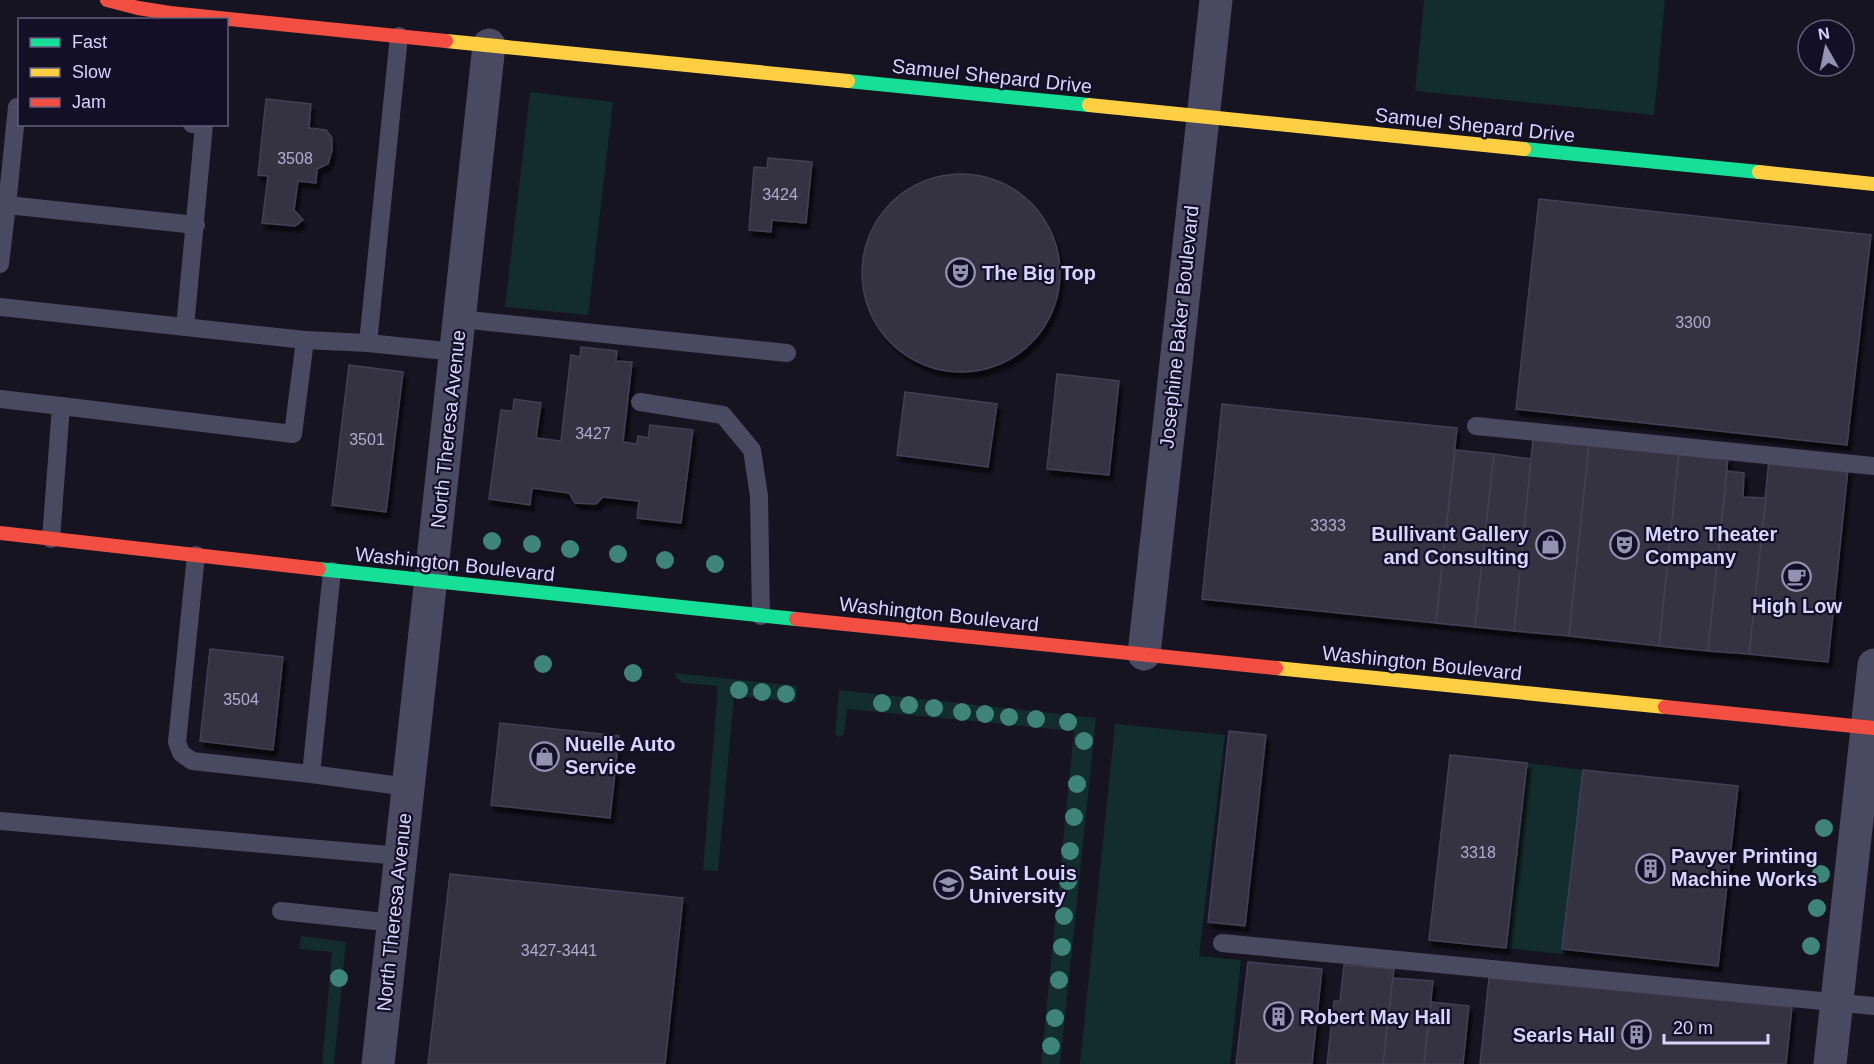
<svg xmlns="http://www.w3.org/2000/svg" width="1874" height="1064" viewBox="0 0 1874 1064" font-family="Arial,sans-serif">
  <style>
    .green { fill: #132c2d }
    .building { fill: #343243; stroke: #433f54; stroke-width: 1.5; filter: url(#shadow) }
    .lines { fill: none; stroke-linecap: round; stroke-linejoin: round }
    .lane { stroke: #4a4962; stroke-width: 18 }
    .street { stroke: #4a4962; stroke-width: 33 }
    .fast { stroke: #16e098; stroke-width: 14 }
    .slow { stroke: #ffcf43; stroke-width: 14 }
    .jam { stroke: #f24e42; stroke-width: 14 }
    .tree { fill: #3e8478 }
    .labels { text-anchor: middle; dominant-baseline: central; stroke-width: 4.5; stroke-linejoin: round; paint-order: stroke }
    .number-label { font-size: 16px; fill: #b0acd0 }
    .street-label { font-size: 20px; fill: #d9d4ff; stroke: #130f26 }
    .poi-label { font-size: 20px; font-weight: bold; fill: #d9d4ff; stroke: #130f26; text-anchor: start }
  </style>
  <defs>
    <filter id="shadow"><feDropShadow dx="3.5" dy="6" stdDeviation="1.5" flood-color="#0009"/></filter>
  </defs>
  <rect width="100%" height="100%" fill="#161421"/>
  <g class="green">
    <polygon points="1424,0 1665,0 1654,115 1415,91"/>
    <polygon points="530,92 613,102 588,315 505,307"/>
    <polygon points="675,673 797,686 796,702 734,696 718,871 703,870 718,686 683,683 677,679"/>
    <polygon points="839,690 1096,718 1060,1064 1041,1064 1074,731 847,709 844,734 840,737 835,735"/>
    <polygon points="1115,724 1225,735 1199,956 1241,960 1230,1064 1080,1064"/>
    <polygon points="1527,763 1583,770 1562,954 1506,948"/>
    <polygon points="301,936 346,942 334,1064 322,1064 332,952 299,949"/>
  </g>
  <g class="building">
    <polygon points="266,99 311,104 309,128 326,130 332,138 332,151 328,164 317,169 316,183 298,181 294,210 303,220 295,226 262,223 268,176 258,175"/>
    <polygon points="768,158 812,162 806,223 772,220 771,232 749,230 754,167 767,168"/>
    <circle cx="961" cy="273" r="99"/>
    <polygon points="1539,199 1871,235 1847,445 1516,409"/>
    <polygon points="581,347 617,351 616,361 632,362 623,442 637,444 638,436 648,438 650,425 693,430 681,523 637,518 639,501 603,497 596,504 575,503 569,493 532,488 530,505 489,499 501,410 513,411 514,399 541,403 536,438 561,441 571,355 580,357"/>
    <polygon points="349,365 403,372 386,512 332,505"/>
    <polygon points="1057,374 1119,381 1109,475 1047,469"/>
    <polygon points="905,392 997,404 988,467 897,455"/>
    <polygon points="1222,404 1457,428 1436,623 1202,599"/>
    <polygon points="1533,439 1589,445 1569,636 1514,631"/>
    <polygon points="1589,445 1679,453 1659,646 1569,636"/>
    <polygon points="1455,450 1494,454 1475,627 1436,623"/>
    <polygon points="1679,453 1728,458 1708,651 1659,646"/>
    <polygon points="1494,454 1531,459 1514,631 1475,627"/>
    <polygon points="1769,460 1848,469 1828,662 1749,654"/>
    <polygon points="1727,471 1744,473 1743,497 1766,498 1749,654 1708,651"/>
    <polygon points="210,649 283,657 273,750 200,741"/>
    <polygon points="500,723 619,736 610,818 491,805"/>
    <polygon points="1229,731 1266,735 1245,926 1208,922"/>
    <polygon points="1450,755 1527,763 1506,948 1429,940"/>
    <polygon points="1583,770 1738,786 1718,966 1562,949"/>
    <polygon points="450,874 683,898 665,1064 428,1064"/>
    <polygon points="1248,962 1322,969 1312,1064 1236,1064"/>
    <polygon points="1344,965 1394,969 1383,1064 1327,1064 1334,1001 1340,1001"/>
    <polygon points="1393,978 1433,981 1424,1064 1383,1064"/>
    <polygon points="1489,978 1792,1007 1786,1064 1480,1064"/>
    <polygon points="1431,1002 1469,1006 1463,1064 1424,1064"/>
  </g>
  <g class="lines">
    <g class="lane">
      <polyline points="20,107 17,107 7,205 196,225"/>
      <polyline points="0,264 7,205"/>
      <polyline points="0,307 305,340"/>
      <polyline points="460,319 787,353"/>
      <polyline points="185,327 204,125 192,124"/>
      <polyline points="368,343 399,36"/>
      <polyline points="0,399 61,406 51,539"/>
      <polyline points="640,402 723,415 752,450 759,496 761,616"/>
      <polyline points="61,406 293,434 305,340 368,343 456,352"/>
      <polyline points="1476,426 1874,466"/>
      <polyline points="196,555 177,742 181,753 192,761 311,774"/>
      <polyline points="332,571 311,774 408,787"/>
      <polyline points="0,821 400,856"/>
      <polyline points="281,911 394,923"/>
      <polyline points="1222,943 1874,1006"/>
    </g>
    <g class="street">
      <polyline points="1144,654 1216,0"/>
      <polyline points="378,1064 489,45"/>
      <polyline points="1830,1064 1874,665"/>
    </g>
    <g class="fast">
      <polyline points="848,81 1089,105"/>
      <polyline points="1524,149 1759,172"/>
      <polyline points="319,569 796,619"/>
    </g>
    <g class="slow">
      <polyline points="446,41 848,81"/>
      <polyline points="1089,105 1524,149"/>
      <polyline points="1759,172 1874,184"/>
      <polyline points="1276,668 1665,707"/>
    </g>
    <g class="jam">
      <polyline points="107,0 138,8 170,13 446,41"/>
      <polyline points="0,533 319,569"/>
      <polyline points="796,619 1276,668"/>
      <polyline points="1665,707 1874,728"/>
    </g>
  </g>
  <g class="tree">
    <circle cx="492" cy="541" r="9"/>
    <circle cx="532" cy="544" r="9"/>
    <circle cx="570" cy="549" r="9"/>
    <circle cx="618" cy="554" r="9"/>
    <circle cx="665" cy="560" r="9"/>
    <circle cx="715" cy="564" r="9"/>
    <circle cx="543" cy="664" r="9"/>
    <circle cx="633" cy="673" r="9"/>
    <circle cx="739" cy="690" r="9"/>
    <circle cx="762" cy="692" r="9"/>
    <circle cx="786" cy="694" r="9"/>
    <circle cx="882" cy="703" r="9"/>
    <circle cx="909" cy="705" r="9"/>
    <circle cx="934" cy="708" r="9"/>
    <circle cx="962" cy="712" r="9"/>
    <circle cx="985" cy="714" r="9"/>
    <circle cx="1009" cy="717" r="9"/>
    <circle cx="1036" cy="719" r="9"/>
    <circle cx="1068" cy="722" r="9"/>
    <circle cx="1084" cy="741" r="9"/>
    <circle cx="1077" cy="784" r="9"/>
    <circle cx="1074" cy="817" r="9"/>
    <circle cx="1824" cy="828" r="9"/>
    <circle cx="1070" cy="851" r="9"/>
    <circle cx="1821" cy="874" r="9"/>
    <circle cx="1068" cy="881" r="9"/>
    <circle cx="1817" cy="908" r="9"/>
    <circle cx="1064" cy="916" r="9"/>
    <circle cx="1811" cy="946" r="9"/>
    <circle cx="1062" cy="947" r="9"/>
    <circle cx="339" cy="978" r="9"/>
    <circle cx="1059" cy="980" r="9"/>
    <circle cx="1055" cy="1018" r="9"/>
    <circle cx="1051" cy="1046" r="9"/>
  </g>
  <defs>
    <symbol id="theatre-ring" viewBox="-11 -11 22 22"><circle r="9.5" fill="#130f26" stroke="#9591b1" stroke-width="1.5"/><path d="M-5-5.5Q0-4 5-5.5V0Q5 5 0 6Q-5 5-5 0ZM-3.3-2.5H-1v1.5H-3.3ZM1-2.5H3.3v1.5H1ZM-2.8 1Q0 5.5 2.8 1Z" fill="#9591b1"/></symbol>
    <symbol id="shop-ring" viewBox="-11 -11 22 22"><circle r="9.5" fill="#130f26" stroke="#9591b1" stroke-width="1.5"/><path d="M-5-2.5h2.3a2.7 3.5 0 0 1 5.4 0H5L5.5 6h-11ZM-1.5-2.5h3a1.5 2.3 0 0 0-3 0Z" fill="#9591b1"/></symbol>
    <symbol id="cafe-ring" viewBox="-11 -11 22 22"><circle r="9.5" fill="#130f26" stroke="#9591b1" stroke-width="1.5"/><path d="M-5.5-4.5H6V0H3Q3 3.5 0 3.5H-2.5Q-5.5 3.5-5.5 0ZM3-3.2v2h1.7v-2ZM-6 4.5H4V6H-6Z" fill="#9591b1"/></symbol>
    <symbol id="building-ring" viewBox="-11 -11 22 22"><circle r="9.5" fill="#130f26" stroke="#9591b1" stroke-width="1.5"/><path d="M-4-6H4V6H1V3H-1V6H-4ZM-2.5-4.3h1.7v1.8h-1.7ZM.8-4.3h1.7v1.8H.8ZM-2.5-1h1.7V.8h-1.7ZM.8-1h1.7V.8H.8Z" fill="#9591b1"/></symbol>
    <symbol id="university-ring" viewBox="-11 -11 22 22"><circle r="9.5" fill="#130f26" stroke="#9591b1" stroke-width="1.5"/><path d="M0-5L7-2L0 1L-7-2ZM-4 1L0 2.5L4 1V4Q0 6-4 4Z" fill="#9591b1"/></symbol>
  </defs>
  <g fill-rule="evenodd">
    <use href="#theatre-ring" x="944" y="256" width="33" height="33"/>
    <use href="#shop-ring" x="1534" y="528" width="33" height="33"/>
    <use href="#theatre-ring" x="1608" y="528" width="33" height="33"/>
    <use href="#cafe-ring" x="1780" y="560" width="33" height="33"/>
    <use href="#shop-ring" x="528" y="740" width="33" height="33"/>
    <use href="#building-ring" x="1634" y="852" width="33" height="33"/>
    <use href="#university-ring" x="932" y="868" width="33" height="33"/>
    <use href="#building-ring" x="1262" y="1000" width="33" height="33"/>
    <use href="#building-ring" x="1620" y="1018" width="33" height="33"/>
  </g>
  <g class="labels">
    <g class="number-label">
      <text x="295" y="158">3508</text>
      <text x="780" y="194">3424</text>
      <text x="1693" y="322">3300</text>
      <text x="593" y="433">3427</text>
      <text x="367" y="439">3501</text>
      <text x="1328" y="525">3333</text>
      <text x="241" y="699">3504</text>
      <text x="1478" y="852">3318</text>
      <text x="559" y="950">3427-3441</text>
    </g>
    <g class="street-label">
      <text transform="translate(992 76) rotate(6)">Samuel Shepard Drive</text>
      <text transform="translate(1475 125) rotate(6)">Samuel Shepard Drive</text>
      <text transform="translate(1179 327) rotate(-84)">Josephine Baker Boulevard</text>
      <text transform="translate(448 429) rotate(-84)">North Theresa Avenue</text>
      <text transform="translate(455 564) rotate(6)">Washington Boulevard</text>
      <text transform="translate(939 614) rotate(6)">Washington Boulevard</text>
      <text transform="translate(1422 663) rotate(6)">Washington Boulevard</text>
      <text transform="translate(394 912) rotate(-84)">North Theresa Avenue</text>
    </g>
    <g class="poi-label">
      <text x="982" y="273">The Big Top</text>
      <text x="1529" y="534" text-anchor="end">Bullivant Gallery<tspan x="1529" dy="23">and Consulting</tspan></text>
      <text x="1645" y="534">Metro Theater<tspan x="1645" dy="23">Company</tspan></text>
      <text x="1797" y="606" text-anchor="middle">High Low</text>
      <text x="565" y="744">Nuelle Auto<tspan x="565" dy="23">Service</tspan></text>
      <text x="1671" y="856">Pavyer Printing<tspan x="1671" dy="23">Machine Works</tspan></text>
      <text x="969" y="873">Saint Louis<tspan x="969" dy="23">University</tspan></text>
      <text x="1300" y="1017">Robert May Hall</text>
      <text x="1615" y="1035" text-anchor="end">Searls Hall</text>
    </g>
  </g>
  <rect x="18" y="18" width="210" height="108" fill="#130f26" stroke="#625e7d" stroke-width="1.5"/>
  <rect x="30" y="38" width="30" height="9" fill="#16e098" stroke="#625e7d" stroke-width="1.5"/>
  <text x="72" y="48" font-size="18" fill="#d9d4ff">Fast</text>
  <rect x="30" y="68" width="30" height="9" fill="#ffcf43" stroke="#625e7d" stroke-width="1.5"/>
  <text x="72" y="78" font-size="18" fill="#d9d4ff">Slow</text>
  <rect x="30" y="98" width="30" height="9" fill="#f24e42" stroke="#625e7d" stroke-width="1.5"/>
  <text x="72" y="108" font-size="18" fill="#d9d4ff">Jam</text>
  <g transform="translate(1826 48) rotate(351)"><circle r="28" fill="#130f26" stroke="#625e7d" stroke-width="1.5"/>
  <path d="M0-4.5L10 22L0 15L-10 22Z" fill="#9591b1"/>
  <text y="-9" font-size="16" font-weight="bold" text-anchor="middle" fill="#d9d4ff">N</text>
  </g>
  <path d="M1664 1034v9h104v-9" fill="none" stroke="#d9d4ff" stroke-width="3"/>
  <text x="1673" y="1034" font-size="18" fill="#d9d4ff" stroke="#130f26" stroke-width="4.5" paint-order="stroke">20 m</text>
</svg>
